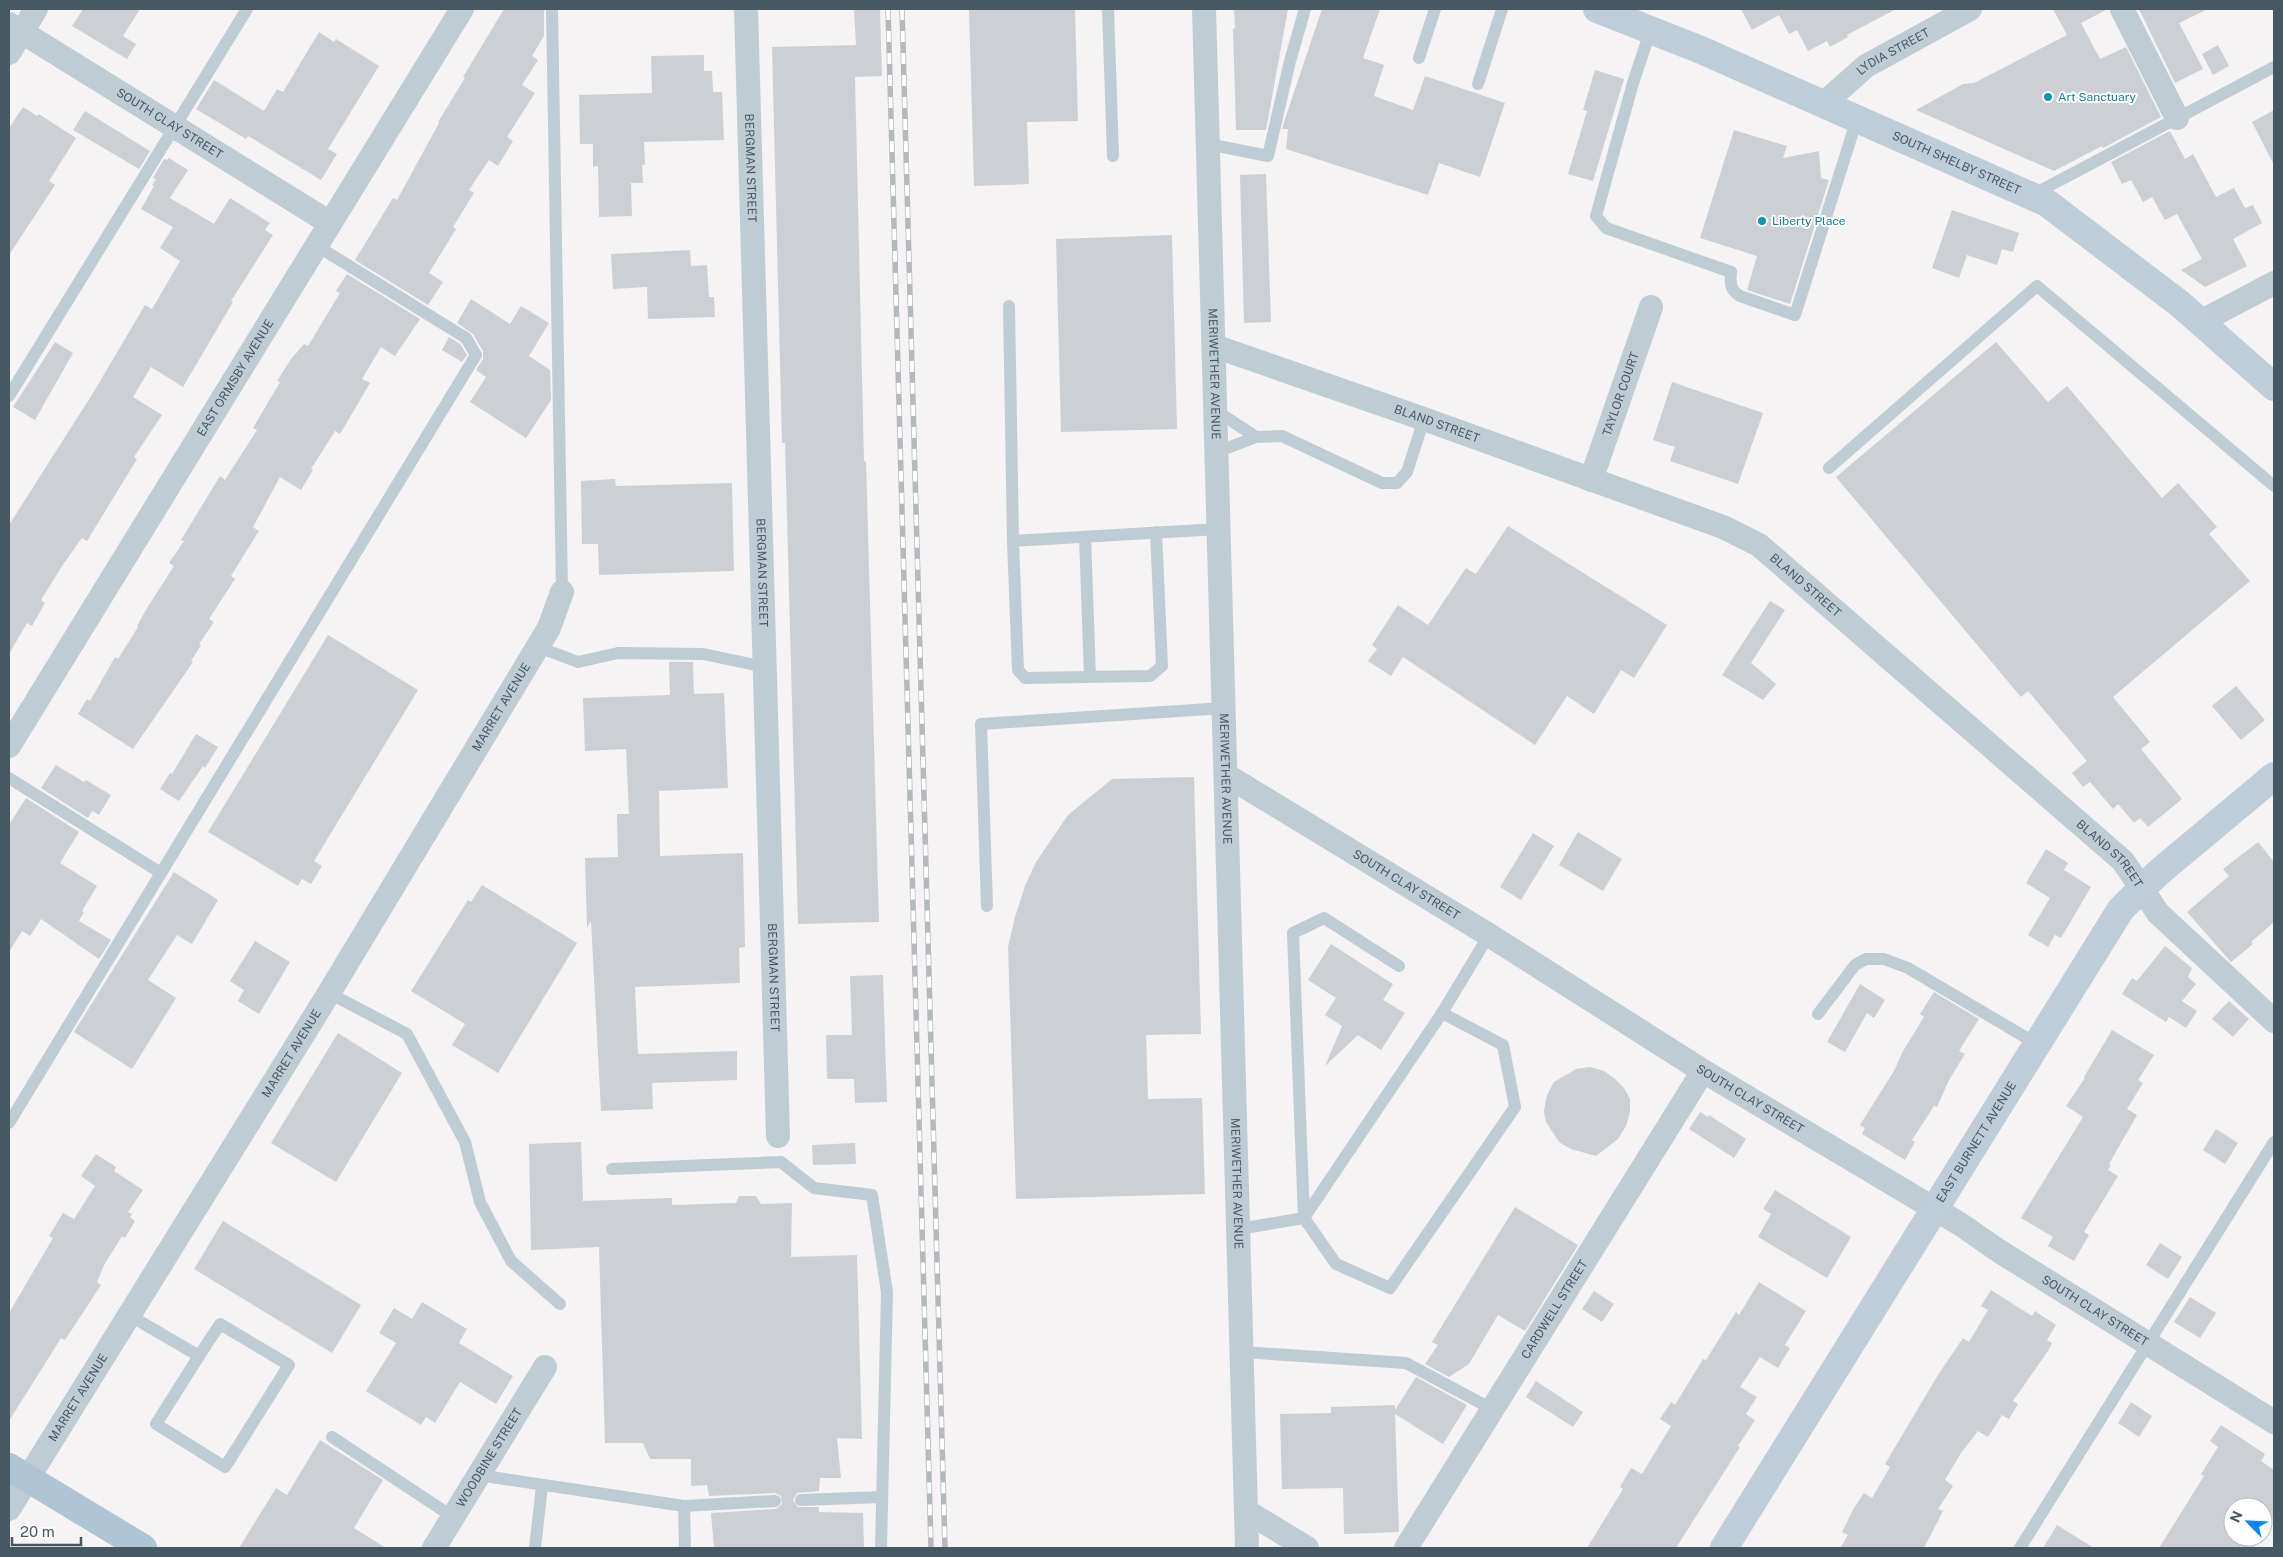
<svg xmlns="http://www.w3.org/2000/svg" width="2283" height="1557" viewBox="0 0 2283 1557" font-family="'Public Sans',sans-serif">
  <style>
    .building { fill: #ccd0d5 }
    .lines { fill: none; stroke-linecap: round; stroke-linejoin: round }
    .lane { stroke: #c0ccd3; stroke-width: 12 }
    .street { stroke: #c0ccd3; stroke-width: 24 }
    .secondary { stroke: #bfcdd8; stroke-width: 28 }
    .primary { stroke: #b0c5d4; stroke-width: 28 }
    .rail-casing { stroke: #b4b9be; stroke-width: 5.5 }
    .rail { stroke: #fff; stroke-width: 4; stroke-dasharray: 11; stroke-linecap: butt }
    .culture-dot { fill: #0f9aa8; stroke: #fff; stroke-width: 2 }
    .labels { text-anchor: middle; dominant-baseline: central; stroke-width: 4; stroke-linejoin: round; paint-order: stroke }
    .street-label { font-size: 12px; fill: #485863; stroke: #fff }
    .culture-label { font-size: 12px; fill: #0d838f; stroke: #fff; text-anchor: start }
  </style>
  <rect width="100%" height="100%" fill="#f5f3f3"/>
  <g class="building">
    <polygon points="83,9 140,9 123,36 136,44 127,59 72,26"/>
    <polygon points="504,9 544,9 544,36 532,56 538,60 522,85 535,93 507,137 513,141 498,166 489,160 469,190 474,193 453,227 456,229 429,273 443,282 428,305 355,260 393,198 397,200 439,123 438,122 465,78 463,77"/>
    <polygon points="854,9 880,9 882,76 855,77 864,462 866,461 879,922 798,924 785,443 782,443 772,47 856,45"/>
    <polygon points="969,9 1075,9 1078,121 1027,122 1029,184 974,186"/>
    <polygon points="1234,9 1288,9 1266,130 1236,130 1233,29 1235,28"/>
    <polygon points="1322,9 1380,9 1363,58 1384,65 1374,96 1413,110 1425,76 1505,103 1480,177 1439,163 1428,195 1286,149 1288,129 1282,129 1286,116"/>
    <polygon points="1741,9 1896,9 1847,35 1848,37 1830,47 1827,41 1808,51 1797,30 1789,34 1779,15 1752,30"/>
    <polygon points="2053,9 2108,9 2081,23 2100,59 2126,47 2161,117 2103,148 2102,146 2054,171 1916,110 1963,84 1974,83 2067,35"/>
    <polygon points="2139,9 2208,9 2179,23 2203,69 2175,83"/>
    <polygon points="319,32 334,42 336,39 379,66 328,149 337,154 321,180 248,136 246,139 196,109 214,80 264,111 277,89 283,92"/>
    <polygon points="2218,45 2229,66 2213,75 2202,54"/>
    <polygon points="704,55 704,71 712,71 713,92 722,92 724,140 644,142 645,165 642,165 643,183 631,183 632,216 599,217 598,166 593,167 593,144 580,144 579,95 652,93 651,56"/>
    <polygon points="1595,70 1624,79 1593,181 1568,174 1587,111 1583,110"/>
    <polygon points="23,107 37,116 39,114 76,138 49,181 55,185 9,255 9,128"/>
    <polygon points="2274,110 2274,165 2252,122"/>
    <polygon points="85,111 150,151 139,169 73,130"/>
    <polygon points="1734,130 1787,146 1783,158 1819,151 1821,178 1829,180 1790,304 1747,290 1757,256 1700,238"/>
    <polygon points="2170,131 2185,159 2193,154 2216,197 2234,188 2245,208 2253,205 2262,223 2233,239 2247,266 2205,287 2181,270 2202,259 2177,214 2165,220 2152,197 2143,202 2131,180 2122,184 2111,162"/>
    <polygon points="169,158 188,170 170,198 214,224 230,198 270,223 265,230 273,235 231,301 233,302 183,387 151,367 133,397 162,415 134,457 137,459 87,541 82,538 64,563 41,600 45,603 32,626 27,623 9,654 9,525 93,393 145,305 152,309 180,261 160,248 173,227 141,209 154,186 152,185 156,179 153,178 164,159 167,160"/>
    <polygon points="1266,174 1271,322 1244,323 1240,175"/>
    <polygon points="1952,210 2019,233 2013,252 2002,249 1997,265 1967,255 1959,278 1932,268"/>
    <polygon points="1172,235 1177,429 1061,432 1056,239"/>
    <polygon points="690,250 691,266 707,265 709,297 714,297 715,317 648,319 647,287 613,289 611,254"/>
    <polygon points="347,274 420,319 395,356 381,347 362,379 370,383 340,434 335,431 311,469 313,470 301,490 280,477 253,527 259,531 231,576 235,579 209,619 214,622 199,644 201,645 191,661 193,662 133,749 78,714 87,699 90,701 115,657 118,659 138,627 137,626 147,608 174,566 169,563 184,541 181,540 220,476 225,480 257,430 253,428 280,382 277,381 291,359 304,344 308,346 340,293 336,291"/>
    <polygon points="471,299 510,324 521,306 549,323 529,356 550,370 551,400 526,438 470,402 486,377 476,370 483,359 483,351 473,334 457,323"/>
    <polygon points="449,337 460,344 467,355 462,362 442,350"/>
    <polygon points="55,342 73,353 35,420 13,407"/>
    <polygon points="1996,342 2048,402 2067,386 2162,498 2178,483 2217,527 2209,534 2250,581 2113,697 2150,742 2141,749 2182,799 2148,827 2140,818 2134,823 2118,804 2113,809 2090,782 2083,787 2072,773 2087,761 2028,691 2021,697 1836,477"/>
    <polygon points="1672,382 1763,413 1738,484 1670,461 1675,447 1653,440"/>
    <polygon points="615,479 616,486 732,483 734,571 599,575 598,544 582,544 581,481"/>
    <polygon points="1508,526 1667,625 1634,678 1621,670 1594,714 1567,696 1535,745 1403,657 1391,676 1368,661 1377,649 1372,645 1398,605 1428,625 1466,568 1476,574"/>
    <polygon points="1770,601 1785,610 1751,663 1776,684 1763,700 1722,675"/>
    <polygon points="328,635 418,690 314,861 322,866 311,884 302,879 298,886 208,832"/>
    <polygon points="669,662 693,662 694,694 724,693 728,788 659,791 660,856 743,853 745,947 739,948 740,983 635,987 638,1054 737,1051 737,1080 652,1083 653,1109 601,1111 591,921 587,928 585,858 618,857 617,814 629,814 626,749 585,751 583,698 670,695"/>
    <polygon points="2236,686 2265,720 2241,740 2212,706"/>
    <polygon points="196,734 218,747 205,768 203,766 179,801 160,789 170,773 172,774"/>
    <polygon points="56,765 84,782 86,780 111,795 99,815 92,811 88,818 41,788"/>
    <polygon points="1194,777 1201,1034 1146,1035 1148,1099 1202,1098 1205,1194 1016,1199 1008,947 1015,917 1025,886 1036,862 1068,815 1112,779"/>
    <polygon points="26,798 79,832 60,863 97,886 82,911 84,912 79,921 111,940 99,959 41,919 30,936 22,931 9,952 9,825"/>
    <polygon points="1578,832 1622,859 1603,891 1559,865"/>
    <polygon points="1533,833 1554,846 1521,900 1500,887"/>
    <polygon points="2258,842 2274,862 2274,922 2251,942 2253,944 2231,962 2187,912 2229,876 2223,869"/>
    <polygon points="2046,849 2068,863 2064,870 2091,887 2061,938 2055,935 2048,947 2028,935 2050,898 2026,883"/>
    <polygon points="174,872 218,900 192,944 177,935 148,980 176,998 132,1069 74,1032"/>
    <polygon points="482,885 577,943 498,1073 452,1045 465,1024 411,991 468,900 471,902"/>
    <polygon points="255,941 290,962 259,1014 238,1001 244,990 230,981"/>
    <polygon points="1331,944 1393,984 1383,1000 1405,1013 1381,1050 1358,1035 1325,1066 1342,1026 1325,1015 1336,998 1308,980"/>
    <polygon points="2165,946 2192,968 2188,977 2196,984 2182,1001 2197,1011 2186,1028 2169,1017 2166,1022 2122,994 2132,978 2137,981"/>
    <polygon points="883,975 887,1102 855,1103 854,1079 827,1079 826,1035 852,1035 850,976"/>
    <polygon points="1860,984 1885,1000 1874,1018 1867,1013 1845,1052 1827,1042"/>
    <polygon points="1934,992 1979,1019 1959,1051 1965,1054 1949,1080 1937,1107 1934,1106 1912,1140 1915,1142 1905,1160 1862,1134 1865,1128 1860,1125 1894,1071 1903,1051 1924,1017 1920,1014"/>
    <polygon points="2229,1001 2249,1019 2233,1037 2212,1019"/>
    <polygon points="2112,1030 2154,1055 2138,1080 2143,1083 2127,1109 2137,1115 2109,1164 2111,1165 2108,1170 2118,1176 2084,1232 2089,1235 2074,1261 2048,1246 2053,1237 2021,1218 2083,1117 2066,1106 2085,1078 2084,1077"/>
    <polygon points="338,1033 402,1073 336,1182 271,1143"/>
    <polygon points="1590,1067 1604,1071 1614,1078 1624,1088 1630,1099 1630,1112 1626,1126 1618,1139 1596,1156 1571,1149 1559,1142 1546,1122 1544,1111 1547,1095 1554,1082 1576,1069"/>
    <polygon points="1700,1112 1708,1117 1709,1115 1746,1139 1734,1158 1689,1129"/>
    <polygon points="2216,1129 2238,1143 2225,1164 2203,1150"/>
    <polygon points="581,1142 583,1201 672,1198 672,1205 736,1203 739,1196 756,1196 761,1204 792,1203 791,1257 857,1255 862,1439 837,1438 841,1478 820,1478 819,1491 797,1493 793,1500 798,1507 819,1507 819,1512 863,1513 864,1548 714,1548 711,1513 776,1509 782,1504 781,1496 775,1493 709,1496 707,1485 691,1486 691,1459 650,1459 643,1443 605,1443 599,1247 531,1250 529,1144"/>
    <polygon points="855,1143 856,1164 813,1165 812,1145"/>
    <polygon points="96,1154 116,1167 114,1171 143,1190 128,1212 132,1214 130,1217 135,1221 125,1238 122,1236 104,1265 97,1282 101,1285 65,1340 61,1338 9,1421 9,1313 53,1238 49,1236 63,1213 74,1219 95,1186 81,1176"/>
    <polygon points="1775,1190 1851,1237 1827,1278 1758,1237 1771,1214 1763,1209"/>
    <polygon points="1515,1207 1578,1245 1525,1331 1498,1315 1469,1364 1449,1377 1425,1364 1438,1345 1432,1342"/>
    <polygon points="223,1221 361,1305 332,1353 194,1269"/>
    <polygon points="2160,1243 2182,1257 2168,1279 2146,1265"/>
    <polygon points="1759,1282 1806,1311 1785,1345 1790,1348 1778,1368 1760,1357 1740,1387 1757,1397 1746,1414 1755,1420 1738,1446 1740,1447 1676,1548 1587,1548 1623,1489 1620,1487 1631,1468 1642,1474 1671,1426 1660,1419 1671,1402 1675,1405 1703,1359 1706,1360 1736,1312 1739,1315"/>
    <polygon points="1991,1290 2032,1316 2035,1311 2056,1325 2047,1340 2052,1343 2048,1351 2013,1401 2018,1404 2009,1419 2002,1415 1988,1437 1978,1431 1961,1453 1945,1480 1953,1486 1938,1509 1943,1511 1924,1548 1840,1548 1848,1535 1842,1532 1854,1508 1864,1493 1872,1498 1890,1467 1885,1464 1938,1375 1963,1338 1969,1342 1988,1310 1981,1306"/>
    <polygon points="1594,1291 1614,1304 1602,1322 1582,1309"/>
    <polygon points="2190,1297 2216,1313 2200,1338 2174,1322"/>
    <polygon points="422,1302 467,1329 459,1343 513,1376 496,1404 460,1382 435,1423 426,1417 421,1425 366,1391 396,1343 379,1333 394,1308 412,1319"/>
    <polygon points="1416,1377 1467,1405 1443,1444 1395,1414 1399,1532 1344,1534 1343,1488 1282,1489 1280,1414 1331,1413 1331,1407 1395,1405 1395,1410"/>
    <polygon points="1536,1381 1583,1412 1573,1427 1526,1397"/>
    <polygon points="2131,1402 2152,1416 2139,1437 2118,1423"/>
    <polygon points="2221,1425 2265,1454 2261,1461 2274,1470 2274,1516 2263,1534 2263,1507 2233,1507 2233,1537 2261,1537 2254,1548 2159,1548 2204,1476 2201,1474 2218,1447 2210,1441"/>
    <polygon points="320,1440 383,1480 354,1528 386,1548 239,1548 276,1488 287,1495"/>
    <polygon points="2057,1525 2094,1548 2043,1548"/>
  </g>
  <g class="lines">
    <g class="lane">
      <polyline points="552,9 562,592"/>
      <polyline points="1108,9 1113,156"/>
      <path d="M1651,29L1633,83L1596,216L1606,228L1731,272C1730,283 1730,290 1740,296L1795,315L1857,119"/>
      <polyline points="1419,58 1435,9"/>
      <polyline points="1478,84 1502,9"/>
      <polyline points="1208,144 1268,156 1290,61 1305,9"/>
      <polyline points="2032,195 2274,67"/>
      <polyline points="1009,306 1013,541"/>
      <polyline points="9,396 247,9"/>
      <polyline points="1215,410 1256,437"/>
      <polyline points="1217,452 1256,437 1282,436 1382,483 1397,483 1407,472 1424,419"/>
      <polyline points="1829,468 2037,286 2274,486"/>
      <polyline points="1156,532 1162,666 1150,676 1025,678 1018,670 1013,541 1219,529"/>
      <polyline points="1085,537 1090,677"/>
      <polyline points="538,647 578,662 618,653 703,654 765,667"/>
      <polyline points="9,778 161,873"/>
      <polyline points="987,906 981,724 1224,708"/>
      <polyline points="1399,966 1324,918 1293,933 1304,1218 1336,1264 1390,1288 1515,1107 1503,1045 1442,1013"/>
      <polyline points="329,993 407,1034 465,1142 480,1202 511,1261 560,1304"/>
      <polyline points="1818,1014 1855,965 1866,959 1884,959 1908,968 2037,1044"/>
      <polyline points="9,1123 476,355 466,338 317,246"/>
      <polyline points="612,1169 781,1162 814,1188 872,1195 887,1292 881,1548"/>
      <polyline points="1239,1229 1304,1218 1442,1013 1489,935"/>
      <polyline points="129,1315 199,1356 156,1424 225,1467 289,1365 220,1324 199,1356"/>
      <polyline points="1242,1352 1406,1363 1492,1409"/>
      <polyline points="332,1437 453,1517"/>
      <polyline points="478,1475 684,1506 685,1548"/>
      <polyline points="801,1500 882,1497"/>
      <polyline points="684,1506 775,1501"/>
      <polyline points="535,1548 542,1486"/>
      <polyline points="2020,1548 2274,1142"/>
    </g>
    <g class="street">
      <path id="s1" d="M746,9L778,1136"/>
      <path id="s2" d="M1204,9L1247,1548"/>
      <polyline points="2122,9 2177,118"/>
      <path id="s3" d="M9,24L330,223"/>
      <polyline points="9,53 36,9"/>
      <path id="s4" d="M1823,104L1866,66L1970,9"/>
      <polyline points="2200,322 2274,283"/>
      <path id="s5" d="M1214,346L1424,419L1723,527L1759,545L2123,861L2158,913L2274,1021"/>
      <path id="s6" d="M1591,480L1651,307"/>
      <path id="s7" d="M9,746L462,9"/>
      <path id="s8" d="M1226,775L1489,935L1703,1071L1960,1224L1999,1251L2274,1422"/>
      <path id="s9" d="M9,1509L329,993L549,628L562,592"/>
      <polyline points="1246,1511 1307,1548"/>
      <path id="s10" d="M434,1548L545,1367"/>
      <path id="s11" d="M1406,1548L1703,1071"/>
    </g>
    <g class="secondary">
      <path id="s12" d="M1597,9L1701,50L2047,203L2180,304L2274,387"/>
      <path id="s13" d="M1724,1548L2121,909L2158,873L2274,776"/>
    </g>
    <polyline class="primary" points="9,1467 143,1548"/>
    <defs>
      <g id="rail">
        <polyline points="888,9 931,1548"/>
        <polyline points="902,9 945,1548"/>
      </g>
    </defs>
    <use href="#rail" class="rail-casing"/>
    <use href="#rail" class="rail"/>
  </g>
  <g class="culture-dot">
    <circle cx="2048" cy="97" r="5"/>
    <circle cx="1762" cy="221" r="5"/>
  </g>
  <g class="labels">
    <g class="street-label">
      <text stroke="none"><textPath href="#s4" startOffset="88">LYDIA STREET</textPath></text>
      <text stroke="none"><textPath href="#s3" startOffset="189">SOUTH CLAY STREET</textPath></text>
      <text stroke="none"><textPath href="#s12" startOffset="391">SOUTH SHELBY STREET</textPath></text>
      <text stroke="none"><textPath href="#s1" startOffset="159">BERGMAN STREET</textPath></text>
      <text stroke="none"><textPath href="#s2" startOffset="365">MERIWETHER AVENUE</textPath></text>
      <text stroke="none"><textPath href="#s7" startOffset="432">EAST ORMSBY AVENUE</textPath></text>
      <text stroke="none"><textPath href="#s6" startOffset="91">TAYLOR COURT</textPath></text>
      <text stroke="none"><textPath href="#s5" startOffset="236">BLAND STREET</textPath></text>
      <text stroke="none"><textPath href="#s1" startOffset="564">BERGMAN STREET</textPath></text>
      <text stroke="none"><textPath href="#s5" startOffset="642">BLAND STREET</textPath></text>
      <text stroke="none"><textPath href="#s9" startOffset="941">MARRET AVENUE</textPath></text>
      <text stroke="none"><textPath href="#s2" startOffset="770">MERIWETHER AVENUE</textPath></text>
      <text stroke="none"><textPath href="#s5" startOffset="1048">BLAND STREET</textPath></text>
      <text stroke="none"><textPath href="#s8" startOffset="211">SOUTH CLAY STREET</textPath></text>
      <text stroke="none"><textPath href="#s1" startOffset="969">BERGMAN STREET</textPath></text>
      <text stroke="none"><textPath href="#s9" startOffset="536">MARRET AVENUE</textPath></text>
      <text stroke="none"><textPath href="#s8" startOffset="616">SOUTH CLAY STREET</textPath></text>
      <text stroke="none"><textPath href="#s13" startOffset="478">EAST BURNETT AVENUE</textPath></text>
      <text stroke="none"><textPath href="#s2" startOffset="1175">MERIWETHER AVENUE</textPath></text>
      <text stroke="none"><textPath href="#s11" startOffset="281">CARDWELL STREET</textPath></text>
      <text stroke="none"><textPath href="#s8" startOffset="1021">SOUTH CLAY STREET</textPath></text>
      <text stroke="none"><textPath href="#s9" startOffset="131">MARRET AVENUE</textPath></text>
      <text stroke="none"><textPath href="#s10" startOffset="106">WOODBINE STREET</textPath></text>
    </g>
    <g class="culture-label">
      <text x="2058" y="97">Art Sanctuary</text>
      <text x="1772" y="221">Liberty Place</text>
    </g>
  </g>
  <rect width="2283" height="1557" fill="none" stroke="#485863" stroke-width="20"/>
  <g transform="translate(2248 1522) rotate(294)"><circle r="24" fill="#ffffff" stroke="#b6bcc1"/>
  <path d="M0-4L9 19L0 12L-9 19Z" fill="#0685fc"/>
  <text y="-8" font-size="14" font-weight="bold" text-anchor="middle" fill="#485863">N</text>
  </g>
  <path d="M12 1537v8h69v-8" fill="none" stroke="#485863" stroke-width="2.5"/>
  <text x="20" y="1537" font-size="15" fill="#485863" stroke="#ffffff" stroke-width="4" paint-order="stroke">20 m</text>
</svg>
